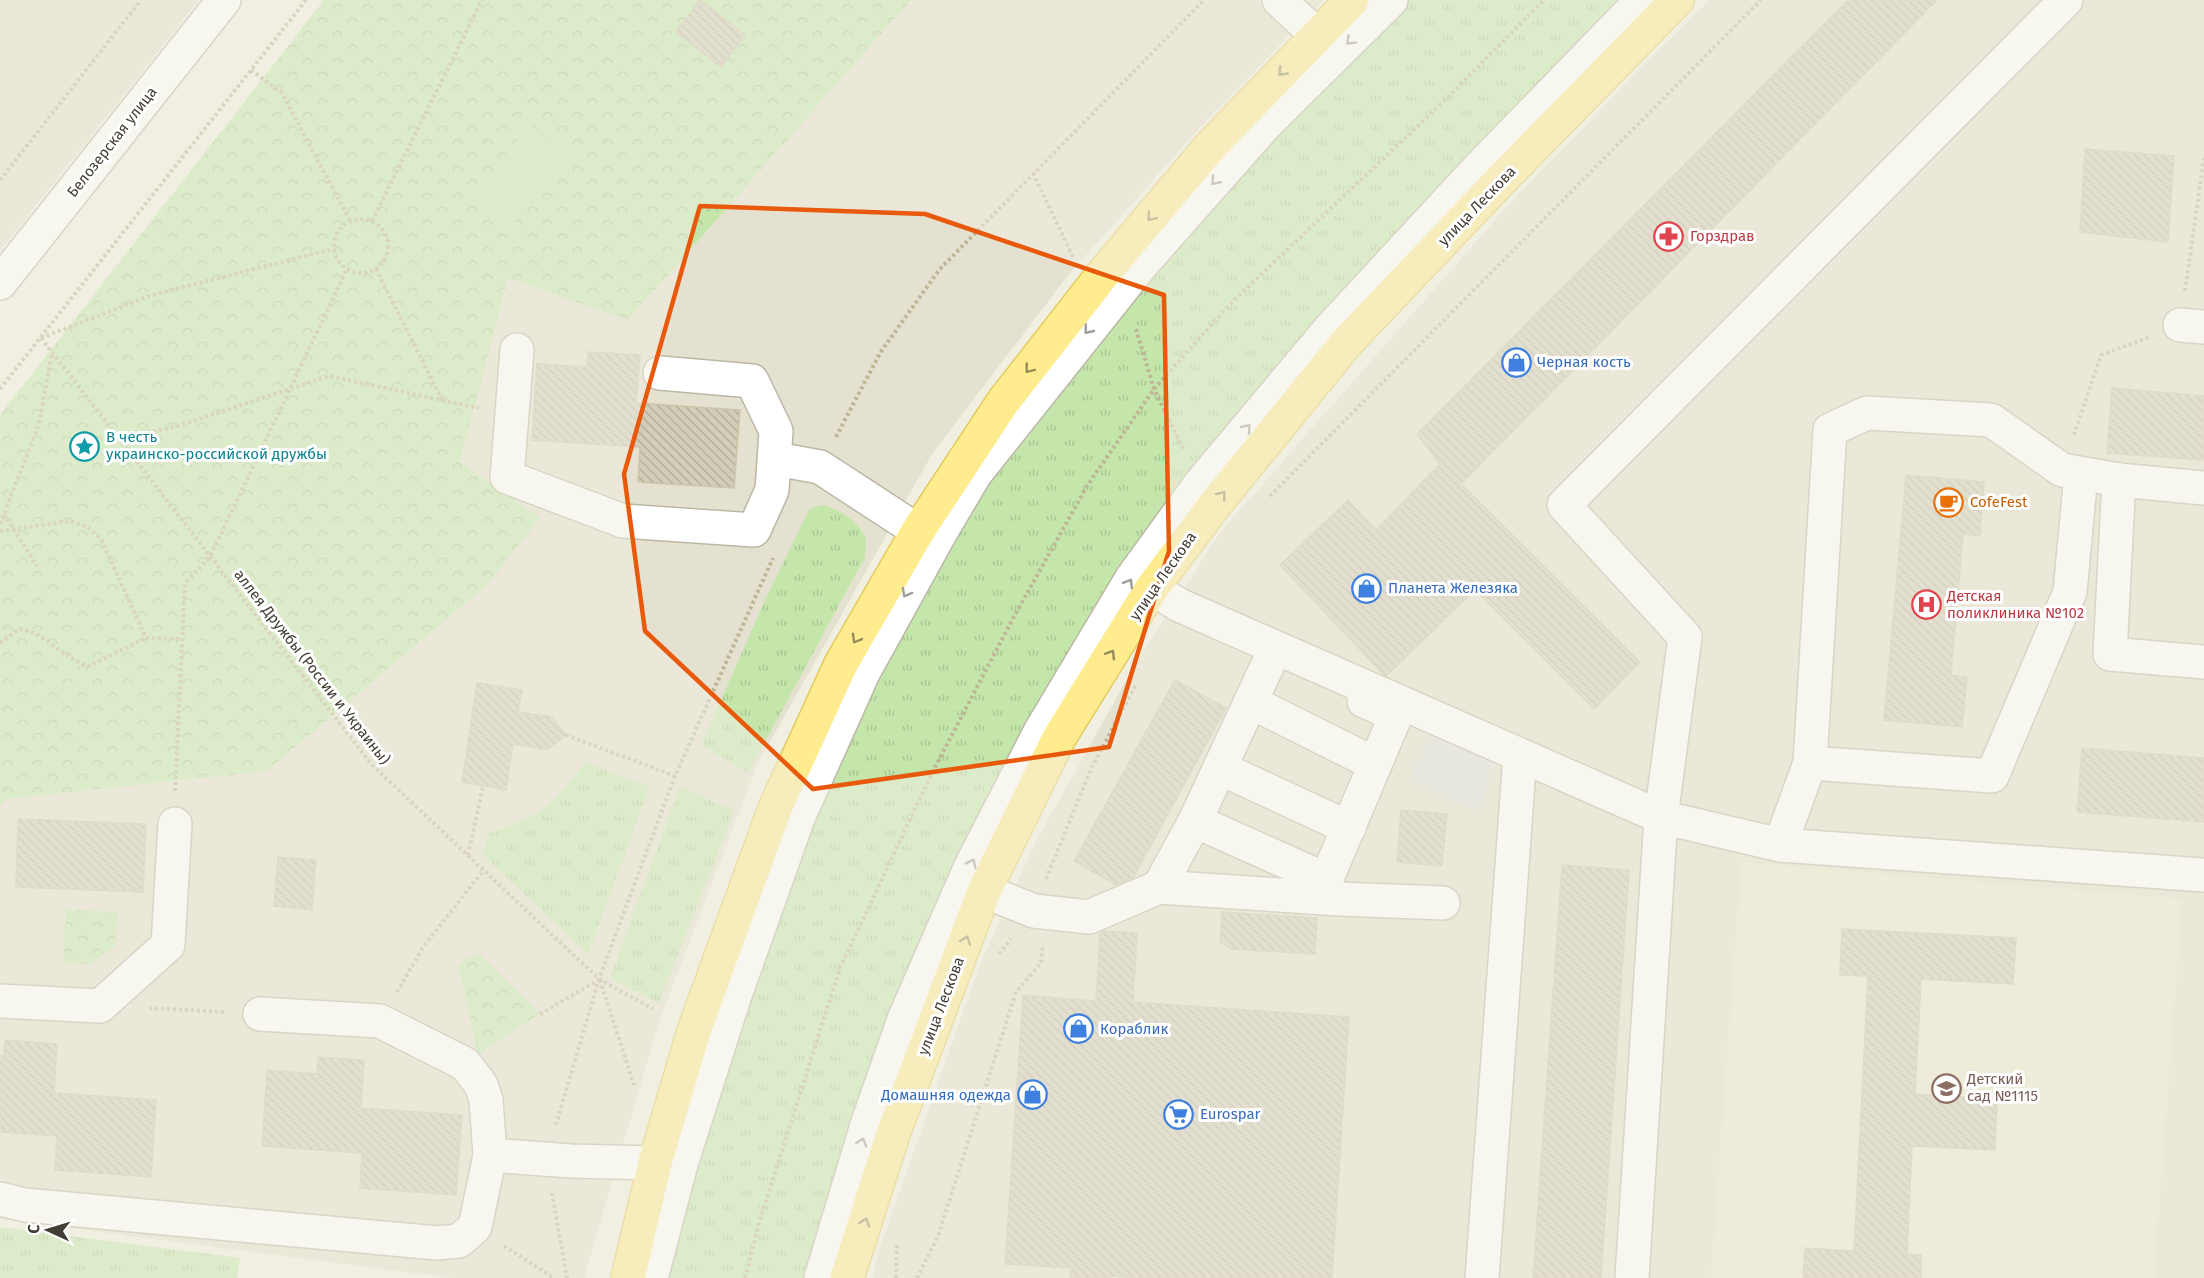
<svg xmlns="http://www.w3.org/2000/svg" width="2204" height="1278" viewBox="0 0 2204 1278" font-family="'Fira Sans',sans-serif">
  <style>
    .residential { fill: #e5e1d0 }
    .education { fill: #ebe6cc }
    .grass { fill: url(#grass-tufts) }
    .park { fill: url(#park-crowns) }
    .pitch { fill: #c4e6aa }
    .parking { fill: #e1e0db }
    .building { fill: url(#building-back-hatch); stroke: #cdc4ab; stroke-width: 1.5 }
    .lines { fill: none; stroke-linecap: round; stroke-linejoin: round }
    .minor-casing { stroke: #bcb7a5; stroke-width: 36 }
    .major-casing { stroke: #e3cc5f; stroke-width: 36 }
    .path { stroke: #beb596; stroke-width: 4; stroke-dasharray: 3 3; stroke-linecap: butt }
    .minor { stroke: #fff; stroke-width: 33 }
    .major { stroke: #feec8e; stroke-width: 33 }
    .oneway { stroke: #a19e99 }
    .oneway2 { stroke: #978c5c }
    .marked { fill: none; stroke: #e8590c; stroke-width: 4.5; stroke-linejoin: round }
    .labels { text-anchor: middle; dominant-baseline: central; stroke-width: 6; stroke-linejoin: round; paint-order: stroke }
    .street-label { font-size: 15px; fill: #433e33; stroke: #fff }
    .health-label { font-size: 15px; fill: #be3a42; stroke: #fff; text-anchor: start }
    .shop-label { font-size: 15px; fill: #366cbe; stroke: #fff; text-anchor: start }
    .culture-label { font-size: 15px; fill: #0d838f; stroke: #fff; text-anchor: start }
    .food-label { font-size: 15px; fill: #c56008; stroke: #fff; text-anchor: start }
    .education-label { font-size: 15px; fill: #785e54; stroke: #fff; text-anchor: start }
  </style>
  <defs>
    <pattern id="grass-tufts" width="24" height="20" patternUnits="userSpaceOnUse" patternTransform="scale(1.5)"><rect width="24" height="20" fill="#c4e6aa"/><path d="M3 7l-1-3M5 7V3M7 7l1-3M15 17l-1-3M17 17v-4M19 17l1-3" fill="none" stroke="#aac693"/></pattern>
    <pattern id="park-crowns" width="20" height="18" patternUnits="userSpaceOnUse" patternTransform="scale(1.5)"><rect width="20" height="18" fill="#c4e6aa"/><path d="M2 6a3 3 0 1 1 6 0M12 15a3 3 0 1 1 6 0" fill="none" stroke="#aac693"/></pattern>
    <pattern id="building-back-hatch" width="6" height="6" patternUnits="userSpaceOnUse" patternTransform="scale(1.5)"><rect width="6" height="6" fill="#d3ccb8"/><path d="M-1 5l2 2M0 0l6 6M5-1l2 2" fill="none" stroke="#b6b09f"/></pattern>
  </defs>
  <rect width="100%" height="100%" fill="#f1efe2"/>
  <g class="residential">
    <polygon points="0,0 199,0 0,251"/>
    <polygon points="911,0 1323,0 1202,125 1069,274 932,454 758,763 659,1022 584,1278 450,1278 0,1219 0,805 7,799 267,771 486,586 540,518 459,462 508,277 628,320"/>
    <polygon points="1709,0 2204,0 2204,1278 873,1278 879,1250 979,967 1033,847 1132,670 1219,534 1519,193"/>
  </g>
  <polygon class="education" points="1741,862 2182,899 2154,1278 1711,1278"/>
  <g class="grass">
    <polygon points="1407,0 1629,0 1205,463 811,1278 664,1278 690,1164 823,782 892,641 985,481 1122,310 1269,140"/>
    <path d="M824,505C840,510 858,521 865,537C867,542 865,551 865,557L748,773L701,745L766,598L810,508Z"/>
    <path d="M585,762L650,787L588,954L483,855L488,834C507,826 527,820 544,808C561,796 572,778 585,762Z"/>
    <polygon points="680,786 734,811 659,1003 610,978"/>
    <polygon points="0,1227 240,1258 237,1278 0,1278"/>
  </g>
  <g class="park">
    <polygon points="324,0 911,0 628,320 508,278 460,462 540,518 486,586 267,771 7,799 0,805 0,415"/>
    <polygon points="66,909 117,912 115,946 90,964 63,963"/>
    <polygon points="478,953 540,1014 478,1054 458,964"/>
  </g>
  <polygon class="pitch" points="530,124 569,155 508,231 470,200"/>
  <polygon class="parking" points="1432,726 1500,757 1477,811 1408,781"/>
  <g class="building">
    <polygon points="700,0 745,35 721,67 676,32"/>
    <polygon points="1848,0 1937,0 1461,484 1640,662 1594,709 1475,590 1386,676 1384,675 1280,565 1348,500 1376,530 1440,464 1417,434"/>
    <polygon points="2085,149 2174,156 2168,242 2080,232"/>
    <polygon points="588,352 640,355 636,403 740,410 734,488 638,482 640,447 532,440 537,364 587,367"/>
    <polygon points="2112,388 2204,396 2204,460 2107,453"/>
    <polygon points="1906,475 1984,482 1980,536 1963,534 1951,675 1967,677 1962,727 1884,720"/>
    <polygon points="1175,680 1226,708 1133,878 1116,885 1074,861"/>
    <polygon points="477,683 522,690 518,712 552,717 566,735 547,750 513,744 506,790 462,782"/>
    <polygon points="2082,748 2204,758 2204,822 2077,812"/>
    <polygon points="1401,810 1447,814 1442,866 1397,862"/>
    <polygon points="18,819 146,824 143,892 16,887"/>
    <polygon points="278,857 316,860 312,910 274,906"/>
    <polygon points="1562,865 1629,870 1601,1278 1533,1278"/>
    <polygon points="1222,912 1317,918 1315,954 1231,949 1220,942"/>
    <polygon points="1842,929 2016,938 2013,984 1921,979 1915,1094 1997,1099 1995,1150 1912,1146 1907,1254 1921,1255 1921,1278 1803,1278 1805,1248 1854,1251 1868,976 1840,975"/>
    <polygon points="1104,931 1137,933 1133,1002 1349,1017 1332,1278 1144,1278 1111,1276 1111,1278 1070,1278 1071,1268 1005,1264 1023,995 1096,1001 1100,933"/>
    <polygon points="5,1040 57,1044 54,1093 156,1100 151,1177 55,1170 57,1136 0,1132 0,1055 4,1056"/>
    <polygon points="318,1057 364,1060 361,1108 462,1115 456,1195 360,1188 362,1153 262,1146 267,1070 317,1074"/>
  </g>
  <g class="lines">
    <defs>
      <g id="minor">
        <polyline points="1279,0 1317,35"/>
        <polyline points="0,283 224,0"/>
        <polyline points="2180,325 2204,327"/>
        <polyline points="517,350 507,477 623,521 754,530 772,490 776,431 752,381 660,373"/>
        <polyline points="776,459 820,467 918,531"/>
        <polyline points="2119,480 2110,654 2204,662"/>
        <polyline points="1152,588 1179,605 1661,817 1780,845 1810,763 1830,430 1867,413 1991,420 2062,470 2119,480 2204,488"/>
        <polyline points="1251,702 1375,764"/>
        <polyline points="1810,763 1992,776 2070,592 2081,474"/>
        <polyline points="1220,768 1349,828"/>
        <polyline points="1195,821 1327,880"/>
        <polyline points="1780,845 2204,875"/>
        <polyline points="1159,887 1195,821 1270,660"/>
        <polyline points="984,891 1034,911 1089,917 1159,887 1340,899 1443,903"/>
        <polyline points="1319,897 1396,715 1364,701"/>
        <polyline points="0,1001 100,1006 168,945 175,824"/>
        <polyline points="260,1014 380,1021 465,1064 481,1085 486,1100 490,1155"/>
        <polyline points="0,1199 25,1205 437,1243 459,1241 475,1227 490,1155 571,1161 655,1163"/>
        <polyline points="651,1278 681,1164 734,998 798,818 863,673 939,535 975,474 1142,264 1266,124 1391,0"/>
        <polyline points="821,1278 867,1125 905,1017 970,868 1040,732 1132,578 1201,483 1329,330 1477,170 1642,0"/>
        <polyline points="1482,1278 1520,755"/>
        <polyline points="1632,1278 1661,817 1685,637 1564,505 2066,0"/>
      </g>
      <g id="major">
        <polyline points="628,1278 655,1163 694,1031 776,806 841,664 918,531 1003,402 1103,274 1209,148 1352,0"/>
        <polyline points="847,1278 893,1134 984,891 1059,738 1152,588 1216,503 1347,342 1498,183 1677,0"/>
      </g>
    </defs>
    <use href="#minor" class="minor-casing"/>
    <use href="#major" class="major-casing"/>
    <g class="path">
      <polyline points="251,70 282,93 350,221"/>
      <polyline points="1033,173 1073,257"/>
      <polyline points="0,180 141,0"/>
      <circle cx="361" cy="246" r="27"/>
      <polyline points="372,221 482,0"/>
      <polyline points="376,269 443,402"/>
      <polyline points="2185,291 2204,158"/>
      <polyline points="1136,329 1154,389 1184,450"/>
      <polyline points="41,338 372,765 599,979 653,1009"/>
      <polyline points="41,338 152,295 333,249"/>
      <polyline points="0,389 306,0"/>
      <polyline points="2074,435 2101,355 2150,337"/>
      <polyline points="836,437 880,353 939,270 1204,0"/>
      <polyline points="118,439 178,426 329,376 479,408"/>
      <polyline points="1270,496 1761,0"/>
      <polyline points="4,514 37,566"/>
      <polyline points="0,524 39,424 52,353"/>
      <polyline points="0,531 70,521 88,527 101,539 146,638 182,639"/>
      <path d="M0,643L19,629C45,632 62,658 88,666L146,638"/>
      <polyline points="566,735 675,776"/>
      <polyline points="175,791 185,583 210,557 347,269"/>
      <polyline points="468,855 483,786"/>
      <polyline points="1046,879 1091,769 1136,685"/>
      <polyline points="999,954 1011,939"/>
      <polyline points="600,980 634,1085"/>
      <polyline points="397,992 423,947 483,871"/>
      <polyline points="149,1008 225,1012"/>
      <polyline points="540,1014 599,980"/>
      <polyline points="556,1125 599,979 675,776 773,558"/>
      <polyline points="552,1193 567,1278"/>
      <polyline points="504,1246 554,1278"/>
      <polyline points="745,1278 759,1223 840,968 932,773 1010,624 1087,486 1154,389 1232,302 1442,103 1544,0"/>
      <polyline points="896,1278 897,1243"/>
      <polyline points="917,1278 938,1236 1016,992 1041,963 1043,945"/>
    </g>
    <use href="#minor" class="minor"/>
    <use href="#major" class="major"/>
  </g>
  <defs><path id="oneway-chevron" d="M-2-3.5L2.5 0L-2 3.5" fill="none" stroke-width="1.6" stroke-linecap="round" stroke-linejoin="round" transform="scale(1.5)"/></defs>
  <g class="oneway">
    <use href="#oneway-chevron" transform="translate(1350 41) rotate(135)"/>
    <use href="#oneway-chevron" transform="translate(1215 181) rotate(132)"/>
    <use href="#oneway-chevron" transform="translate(1088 330) rotate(129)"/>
    <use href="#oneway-chevron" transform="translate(1247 428) rotate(-50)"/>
    <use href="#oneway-chevron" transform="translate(1129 583) rotate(-58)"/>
    <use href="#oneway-chevron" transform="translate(906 593) rotate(119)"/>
    <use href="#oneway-chevron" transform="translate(972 863) rotate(-64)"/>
    <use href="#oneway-chevron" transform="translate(862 1142) rotate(-73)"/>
  </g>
  <g class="oneway2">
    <use href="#oneway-chevron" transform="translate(1282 72) rotate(134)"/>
    <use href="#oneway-chevron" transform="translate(1151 217) rotate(130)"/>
    <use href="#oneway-chevron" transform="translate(1029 369) rotate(128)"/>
    <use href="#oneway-chevron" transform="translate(1222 495) rotate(-51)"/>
    <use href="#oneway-chevron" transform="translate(856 639) rotate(120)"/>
    <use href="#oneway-chevron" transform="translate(1111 654) rotate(-58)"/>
    <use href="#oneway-chevron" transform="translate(966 940) rotate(-69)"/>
    <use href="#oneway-chevron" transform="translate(865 1222) rotate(-72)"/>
  </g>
  <path d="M0 0H2204V1278H0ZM700,206L925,214L1164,295L1169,551L1109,747L813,789L645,631L624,474Z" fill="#f1efe2" fill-opacity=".55" fill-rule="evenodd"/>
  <path class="marked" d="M700,206L925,214L1164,295L1169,551L1109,747L813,789L645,631L624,474Z"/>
  <defs>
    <symbol id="pharmacy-ring" viewBox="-11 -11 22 22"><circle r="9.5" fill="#fff" stroke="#e0444e" stroke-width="1.5"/><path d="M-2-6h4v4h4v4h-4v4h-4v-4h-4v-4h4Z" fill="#e0444e"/></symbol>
    <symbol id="shop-ring" viewBox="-11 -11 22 22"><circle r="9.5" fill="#fff" stroke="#3f7fe0" stroke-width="1.5"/><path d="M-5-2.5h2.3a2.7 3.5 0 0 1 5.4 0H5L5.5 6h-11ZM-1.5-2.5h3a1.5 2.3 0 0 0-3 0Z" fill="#3f7fe0"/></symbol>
    <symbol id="sight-ring" viewBox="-11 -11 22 22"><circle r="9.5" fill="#fff" stroke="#0f9aa8" stroke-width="1.5"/><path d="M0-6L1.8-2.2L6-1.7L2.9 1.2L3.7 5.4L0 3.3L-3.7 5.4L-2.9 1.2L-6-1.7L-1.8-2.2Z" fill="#0f9aa8"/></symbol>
    <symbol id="cafe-ring" viewBox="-11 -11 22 22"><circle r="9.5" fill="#fff" stroke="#e8710a" stroke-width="1.5"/><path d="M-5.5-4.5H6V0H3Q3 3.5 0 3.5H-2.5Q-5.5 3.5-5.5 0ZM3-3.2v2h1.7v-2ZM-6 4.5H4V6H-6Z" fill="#e8710a"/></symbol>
    <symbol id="hospital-ring" viewBox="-11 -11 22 22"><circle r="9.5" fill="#fff" stroke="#e0444e" stroke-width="1.5"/><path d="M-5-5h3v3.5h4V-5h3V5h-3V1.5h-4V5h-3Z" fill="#e0444e"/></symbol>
    <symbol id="school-ring" viewBox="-11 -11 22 22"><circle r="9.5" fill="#fff" stroke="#8d6e63" stroke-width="1.5"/><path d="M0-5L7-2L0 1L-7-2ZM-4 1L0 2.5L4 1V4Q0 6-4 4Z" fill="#8d6e63"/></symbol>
    <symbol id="supermarket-ring" viewBox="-11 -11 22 22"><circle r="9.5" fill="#fff" stroke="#3f7fe0" stroke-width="1.5"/><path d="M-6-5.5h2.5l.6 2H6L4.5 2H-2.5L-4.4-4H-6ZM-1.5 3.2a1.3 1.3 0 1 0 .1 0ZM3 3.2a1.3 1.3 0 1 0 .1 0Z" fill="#3f7fe0"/></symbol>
  </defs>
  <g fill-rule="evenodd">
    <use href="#pharmacy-ring" x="1652" y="220" width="33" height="33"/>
    <use href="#shop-ring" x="1500" y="346" width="33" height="33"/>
    <use href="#sight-ring" x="68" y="430" width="33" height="33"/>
    <use href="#cafe-ring" x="1932" y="486" width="33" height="33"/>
    <use href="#shop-ring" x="1350" y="572" width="33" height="33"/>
    <use href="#hospital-ring" x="1910" y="588" width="33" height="33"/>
    <use href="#shop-ring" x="1062" y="1012" width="33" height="33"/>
    <use href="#school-ring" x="1930" y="1072" width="33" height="33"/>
    <use href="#shop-ring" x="1016" y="1078" width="33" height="33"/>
    <use href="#supermarket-ring" x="1162" y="1098" width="33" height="33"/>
  </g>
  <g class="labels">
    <g class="street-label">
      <text transform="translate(112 142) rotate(-52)">Белозерская улица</text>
      <text transform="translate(1477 206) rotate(-46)">улица Лескова</text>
      <text transform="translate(1163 576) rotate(-55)">улица Лескова</text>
      <text transform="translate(312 667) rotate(52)">аллея Дружбы (России и Украины)</text>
      <text transform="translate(941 1006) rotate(-69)">улица Лескова</text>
    </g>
    <g class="health-label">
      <text x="1690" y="236">Горздрав</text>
      <text x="1947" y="596">Детская<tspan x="1947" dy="17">поликлиника №102</tspan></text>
    </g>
    <g class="shop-label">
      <text x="1537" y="362">Черная кость</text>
      <text x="1388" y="588">Планета Железяка</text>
      <text x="1100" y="1029">Кораблик</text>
      <text x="1011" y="1095" text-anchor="end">Домашняя одежда</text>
      <text x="1200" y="1114">Eurospar</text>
    </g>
    <g class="culture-label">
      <text x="106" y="437">В честь<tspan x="106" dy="17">украинско-российской дружбы</tspan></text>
    </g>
    <g class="food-label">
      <text x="1970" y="502">CofeFest</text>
    </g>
    <g class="education-label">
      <text x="1967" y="1079">Детский<tspan x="1967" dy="17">сад №1115</tspan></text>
    </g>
  </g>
  <g transform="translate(48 1230) rotate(274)" stroke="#ffffff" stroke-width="4.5" paint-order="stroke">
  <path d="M0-4.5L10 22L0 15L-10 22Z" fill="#433e33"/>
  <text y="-9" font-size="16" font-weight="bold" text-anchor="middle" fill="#433e33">С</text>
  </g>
</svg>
